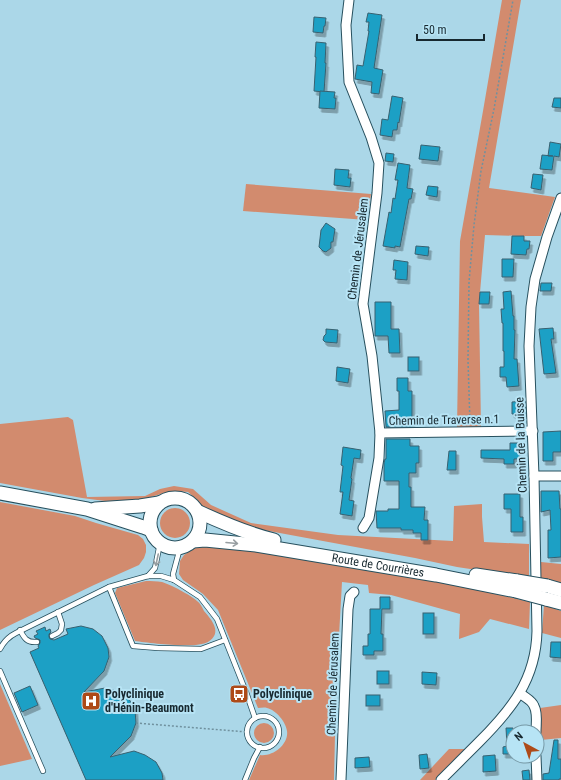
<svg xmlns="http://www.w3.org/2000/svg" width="561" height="780" viewBox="0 0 561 780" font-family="'Roboto Condensed',sans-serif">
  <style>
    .green { fill: #d28b6e }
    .building { fill: #1da0c5; stroke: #386170; filter: url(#shadow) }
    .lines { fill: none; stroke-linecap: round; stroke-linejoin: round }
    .service-casing { stroke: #27505e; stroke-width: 6 }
    .minor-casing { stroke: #27505e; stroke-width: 11 }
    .secondary-casing { stroke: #27505e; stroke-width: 15 }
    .path { stroke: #70919e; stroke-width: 1.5; stroke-dasharray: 2 2; stroke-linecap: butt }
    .service { stroke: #fff; stroke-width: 4.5 }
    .minor { stroke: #fff; stroke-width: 9 }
    .secondary { stroke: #fff; stroke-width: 13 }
    .secondary-bridge-casing { stroke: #27505e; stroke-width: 15; stroke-linecap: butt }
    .secondary-bridge { stroke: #fff; stroke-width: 13 }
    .oneway { stroke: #979ea1 }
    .labels { text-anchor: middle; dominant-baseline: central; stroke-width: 4; stroke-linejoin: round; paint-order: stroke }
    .street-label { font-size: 12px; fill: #17282f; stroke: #b7e4f5 }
    .poi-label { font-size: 12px; font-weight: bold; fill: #17282f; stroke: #b7e4f5; text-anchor: start }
  </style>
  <defs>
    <filter id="shadow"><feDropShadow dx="2.5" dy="4" stdDeviation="0" flood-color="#0004"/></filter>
  </defs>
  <rect width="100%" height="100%" fill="#abd7e8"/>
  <g class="green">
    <polygon points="502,0 521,0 489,188 555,197 541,236 524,236 485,235 479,304 481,427 457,427 460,241 483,111"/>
    <polygon points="246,184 371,194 367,220 243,211"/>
    <polygon points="68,417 73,420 87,497 145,496 160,489 174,486 193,489 211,505 251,523 338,535 453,541 454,506 482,504 482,517 484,542 529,544 529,578 457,567 415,558 252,528 204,509 195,498 188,492 176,491 164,493 141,500 105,501 82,498 0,483 0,424"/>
    <polygon points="0,502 75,516 96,523 138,535 143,539 146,545 146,552 144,558 139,565 94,585 0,630"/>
    <circle cx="175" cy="523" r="15"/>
    <path d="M205,545L286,555L361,569L449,583L530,602L529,629L490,619L479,632L459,639L460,614L391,595L369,593L368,585L342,582L336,690L334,780H249L260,755C273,757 289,744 287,731C286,722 276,710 267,708C264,707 261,708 258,708L218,610L203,594L183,580L179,574L180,561L184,555L193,549Z"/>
    <polygon points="541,562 561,564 561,583 541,578"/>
    <path d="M146,581C151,581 157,581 162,582C169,584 191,595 197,601C200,603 202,607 204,611C212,620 223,633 208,642C196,649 150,643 135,641L115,593L117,588Z"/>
    <polygon points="544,605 561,611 561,638 542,633"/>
    <polygon points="0,684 32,759 0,766"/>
    <polygon points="561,705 561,738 541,740 540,708"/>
    <circle cx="264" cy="733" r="10"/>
    <polygon points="449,749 465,749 435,780 420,780"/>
  </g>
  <g class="building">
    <polygon points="368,13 382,15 374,68 383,70 379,94 371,93 372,82 355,79 357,65 363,66 369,31 368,31 369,22 366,22"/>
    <polygon points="314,17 326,18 325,26 324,26 323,33 313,32"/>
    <polygon points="316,42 326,43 325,63 326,63 324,92 314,91 316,57 315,57"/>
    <polygon points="320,91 335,92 334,98 336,98 335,109 319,108"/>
    <polygon points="392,96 403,98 399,123 398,122 397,130 393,130 392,137 380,135 382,119 388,120"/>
    <polygon points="554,98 561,98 561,108 552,107"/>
    <polygon points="550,142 561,144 559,157 554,156 552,170 540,169 542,155 553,156 548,156"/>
    <polygon points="421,145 440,147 438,161 419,159"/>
    <polygon points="386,153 394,154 393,162 385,161"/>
    <polygon points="398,163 410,165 407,188 413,189 411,199 409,199 400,247 395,246 395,248 383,246 389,212 391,213 393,198 395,199 398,180 395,180"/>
    <polygon points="335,169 349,170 348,178 351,178 350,187 334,185"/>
    <polygon points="533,174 543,175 541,190 531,188"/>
    <polygon points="428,186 438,187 437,197 426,195"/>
    <polygon points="326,223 335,229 333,242 331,242 331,248 326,252 323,251 319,247 321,230"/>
    <polygon points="512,236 524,236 524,241 530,241 529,249 527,249 526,255 511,254"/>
    <polygon points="416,246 429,247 428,256 415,254"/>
    <polygon points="502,259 514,259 513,277 502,277"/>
    <polygon points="394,260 408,262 407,280 395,279 396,270 393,270"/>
    <polygon points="541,283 552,283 551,291 540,291"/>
    <polygon points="511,291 513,316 514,316 514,330 515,330 514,359 517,359 519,386 507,387 506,377 500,377 500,367 504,367 504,351 503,351 503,323 502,323 501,309 504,309 503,292"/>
    <polygon points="480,292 490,292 489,304 479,304"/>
    <polygon points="375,302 391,302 391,329 399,329 400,353 389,353 388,336 375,336"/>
    <polygon points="553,328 554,339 551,339 556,373 544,374 539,329"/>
    <polygon points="326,329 338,330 337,343 325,342 323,340 324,336 326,334"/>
    <rect x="408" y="357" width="11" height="14"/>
    <polygon points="337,367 350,369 348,383 336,381"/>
    <polygon points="397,378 408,378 408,391 412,391 412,427 386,427 385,411 399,410 399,391 397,391"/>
    <polygon points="525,401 526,414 512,414 512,402"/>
    <polygon points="561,431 561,452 553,452 553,461 543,461 543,432"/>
    <polygon points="386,439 410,439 410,446 419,446 419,463 416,463 416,473 409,473 409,487 411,487 411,507 425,507 424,520 428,520 428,540 421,540 421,533 413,533 413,530 401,530 401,528 377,528 376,511 388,511 388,509 399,509 399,481 384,481 384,463 385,459 386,459"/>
    <polygon points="510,443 520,443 520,459 514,459 514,464 504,464 504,459 481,458 481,450 510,450"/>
    <polygon points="343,447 361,450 360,459 354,458 351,478 352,479 349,500 354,501 352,516 340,514 343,492 340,492 343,466 341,465"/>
    <polygon points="449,451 456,451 456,470 447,470"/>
    <polygon points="541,491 559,491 560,509 561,509 561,557 548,558 548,530 551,530 550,510 541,512"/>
    <polygon points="504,494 520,494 520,517 523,517 523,532 511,532 511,509 504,509"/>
    <polygon points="380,597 390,597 390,609 382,609 381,634 383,634 383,651 374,651 374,655 363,655 363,646 368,646 368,634 370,634 370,609 380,609"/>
    <rect x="423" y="613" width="11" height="21"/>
    <polygon points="81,626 93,629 102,636 108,648 109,657 104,671 84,692 105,688 119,691 129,699 135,710 136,723 131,736 110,757 134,751 145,755 156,762 162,773 163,780 86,780 30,652 39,648 38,646 40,643 40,640 38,639 35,638 34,636 38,634 36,631 45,627 46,631 50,629 51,632 49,634 49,637 50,639 54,640 68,634 66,629"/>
    <polygon points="551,642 561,642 561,658 550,657"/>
    <rect x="377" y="671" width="12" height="13"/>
    <polygon points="422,672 437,673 436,685 422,684"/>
    <polygon points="30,686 38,705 22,712 14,693"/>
    <rect x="366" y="695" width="14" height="11"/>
    <polygon points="506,728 513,728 513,754 503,754 503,747 507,746"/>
    <polygon points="554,740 558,740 558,759 561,759 561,779 559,779 559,780 543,780 543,774 549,773"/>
    <polygon points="427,754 429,768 420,769 419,755"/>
    <polygon points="495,755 496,771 483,772 483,756"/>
    <polygon points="369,757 370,767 355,768 355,758"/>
    <polygon points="529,770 530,780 523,780 522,771"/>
  </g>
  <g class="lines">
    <defs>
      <g id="service">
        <polyline points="148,576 155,568 159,548 158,541"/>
        <polyline points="174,580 173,574 180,548"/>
        <polyline points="109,587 133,646 158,648 201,649 225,640"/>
        <path d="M20,630C24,638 27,643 37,642"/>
        <polyline points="52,636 58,633 61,630 62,624 58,612"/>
        <path d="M0,649C4,641 8,637 16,633L109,587L148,576H161L174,580L200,597L217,619L246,692L255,718"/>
        <polyline points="0,671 43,771"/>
        <circle cx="263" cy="732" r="16"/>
        <polyline points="245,780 254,758 260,747"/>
      </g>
      <g id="minor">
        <polyline points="349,0 346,25 349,82 371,137 379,163 377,193 363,304 372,356 380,433 379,458 369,518 363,528"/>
        <polyline points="380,433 533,431"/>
        <polyline points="534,476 561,476"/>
        <path d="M520,693C524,697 532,700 534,706C538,713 536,724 536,732"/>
        <polyline points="536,756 537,780"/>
        <polyline points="341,780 348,609 350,596 354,592"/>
        <path d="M441,780C453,768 466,755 478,743C511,710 536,680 537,631L534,476L529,346L531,307L535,279L547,237L561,198"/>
      </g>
      <g id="secondary">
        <polyline points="0,493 87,509 143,527 151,530"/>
        <circle cx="175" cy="523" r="25"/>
        <polyline points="95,509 140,506 159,503"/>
        <path d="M199,512C223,523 248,534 274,540"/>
        <path id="s1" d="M193,541L205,540L256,545L436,575L516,591"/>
        <polyline points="476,575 517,581"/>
        <polyline points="547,586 561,590"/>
        <polyline points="546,599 561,603"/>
      </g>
    </defs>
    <use href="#service" class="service-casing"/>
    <use href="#minor" class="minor-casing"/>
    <use href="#secondary" class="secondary-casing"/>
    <g class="path">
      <polyline points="470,424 468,360 469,282 474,225 481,171 494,109 513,0"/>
      <polyline points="136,723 247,732"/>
    </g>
    <use href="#service" class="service"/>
    <use href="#minor" class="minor"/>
    <use href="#secondary" class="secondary"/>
    <defs>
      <g id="secondary-bridge">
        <polyline points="517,581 547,586"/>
        <polyline points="516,591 546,599"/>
      </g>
    </defs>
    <use href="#secondary-bridge" class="secondary-bridge-casing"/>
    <use href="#secondary-bridge" class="secondary-bridge"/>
  </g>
  <defs><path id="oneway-shaft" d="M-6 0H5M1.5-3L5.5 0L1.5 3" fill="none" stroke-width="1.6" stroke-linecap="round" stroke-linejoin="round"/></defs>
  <g class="oneway">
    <use href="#oneway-shaft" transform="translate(232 543) rotate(5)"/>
    <use href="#oneway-shaft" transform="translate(157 560) rotate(102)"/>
  </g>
  <defs>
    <symbol id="bus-square" viewBox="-11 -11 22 22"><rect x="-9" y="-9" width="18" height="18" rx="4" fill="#ae4a18" stroke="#b7e4f5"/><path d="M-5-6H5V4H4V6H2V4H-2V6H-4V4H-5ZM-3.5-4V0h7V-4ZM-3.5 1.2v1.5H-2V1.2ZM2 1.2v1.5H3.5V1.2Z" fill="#fff"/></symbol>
    <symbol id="hospital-square" viewBox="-11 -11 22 22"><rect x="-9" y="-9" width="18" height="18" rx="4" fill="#ae4a18" stroke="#b7e4f5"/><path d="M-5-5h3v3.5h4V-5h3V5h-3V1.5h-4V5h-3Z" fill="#fff"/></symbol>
  </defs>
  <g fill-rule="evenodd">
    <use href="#bus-square" x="228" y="683" width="22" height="22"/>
    <use href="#hospital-square" x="80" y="690" width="22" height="22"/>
  </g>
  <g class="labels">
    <g class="street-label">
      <text transform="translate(358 249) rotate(-83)">Chemin de Jérusalem</text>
      <text transform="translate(444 420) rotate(-1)">Chemin de Traverse n.1</text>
      <text transform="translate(521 445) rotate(-92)">Chemin de la Buisse</text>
      <text stroke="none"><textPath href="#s1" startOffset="187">Route de Courrières</textPath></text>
      <text transform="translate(333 684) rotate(-88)">Chemin de Jérusalem</text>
    </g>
    <g class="poi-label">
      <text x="105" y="694">Polyclinique<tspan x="105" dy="14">d'Hénin-Beaumont</tspan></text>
      <text x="253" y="694">Polyclinique</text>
    </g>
  </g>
  <g transform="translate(525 744) rotate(320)"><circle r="19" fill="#b7e4f5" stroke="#7799a6"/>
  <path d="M0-3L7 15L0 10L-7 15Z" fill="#ae4a18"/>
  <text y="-6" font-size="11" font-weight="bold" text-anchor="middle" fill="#17282f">N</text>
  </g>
  <path d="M417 34v6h67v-6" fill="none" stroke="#17282f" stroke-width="2"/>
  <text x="423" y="34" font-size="12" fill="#17282f" stroke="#b7e4f5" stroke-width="3" paint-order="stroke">50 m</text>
</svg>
